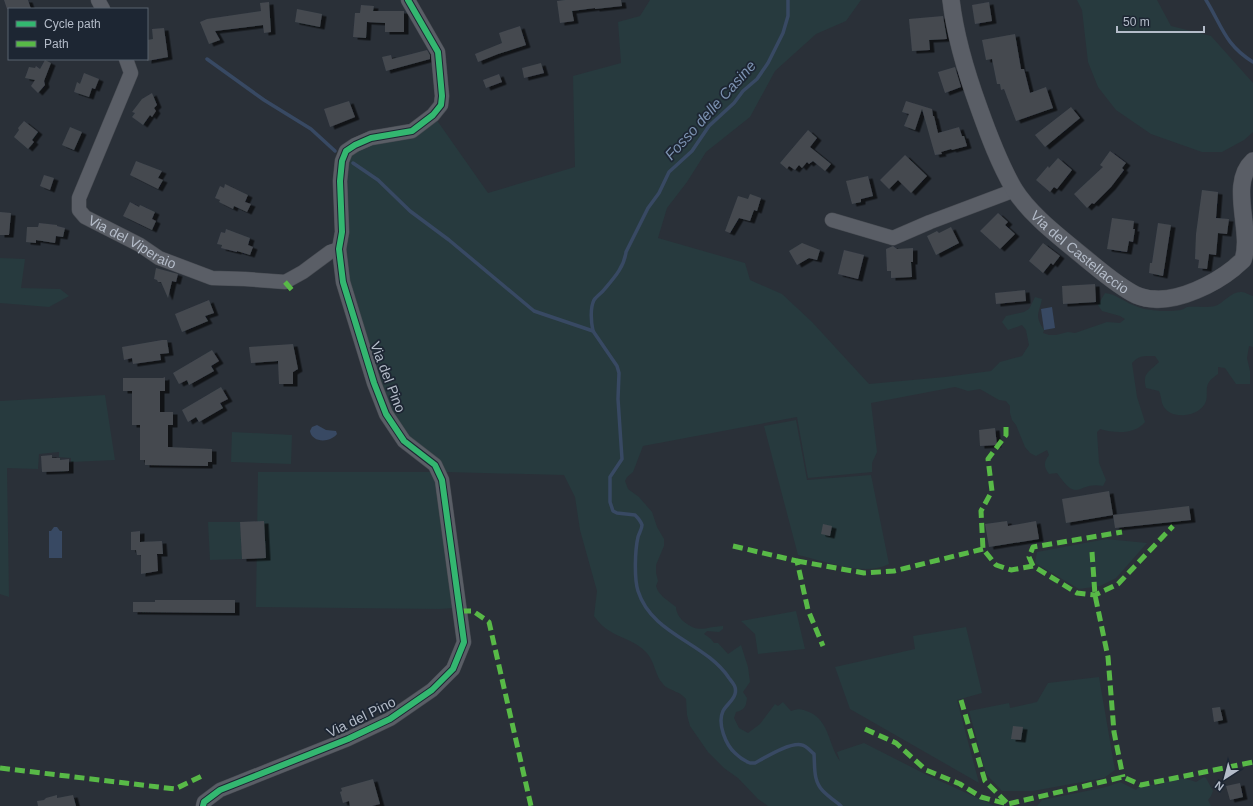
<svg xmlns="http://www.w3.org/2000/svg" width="1253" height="806" viewBox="0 0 1253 806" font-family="Helvetica,sans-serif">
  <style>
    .green { fill: #273a3e }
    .water { fill: #384963 }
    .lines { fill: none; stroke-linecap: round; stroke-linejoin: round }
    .stream { stroke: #384963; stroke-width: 3.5 }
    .building { fill: #444950; filter: url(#shadow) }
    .minor-casing { stroke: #484c53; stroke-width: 15 }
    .tertiary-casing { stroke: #484c53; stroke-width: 18 }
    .minor { stroke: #5a5e66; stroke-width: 14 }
    .tertiary { stroke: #5a5e66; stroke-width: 17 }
    .quiet { stroke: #58b947; stroke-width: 5; stroke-dasharray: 10 5; stroke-linecap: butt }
    .cycleway-casing { stroke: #1d2633; stroke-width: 8 }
    .cycleway { stroke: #33b770; stroke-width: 6 }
    .labels { text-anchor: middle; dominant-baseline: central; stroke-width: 3.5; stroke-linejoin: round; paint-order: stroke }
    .street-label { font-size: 14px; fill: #b4bcc9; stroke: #1d2633 }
    .water-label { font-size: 15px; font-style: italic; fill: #7c92b1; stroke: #1d2633 }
  </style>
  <defs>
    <filter id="shadow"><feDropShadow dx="4.5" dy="2.5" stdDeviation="0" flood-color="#0009"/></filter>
  </defs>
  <rect width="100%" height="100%" fill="#2a3038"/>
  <g class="green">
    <path d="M650,0H861L846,21L816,34L775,71L750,117L706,152L687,182L667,208L658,238L745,263L750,280L782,294L812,322L869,384L945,377L991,371L1000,362L1022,356L1029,345L1026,330L1022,325L1008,330L1002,322L1006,316L1024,312L1029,309L1035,297L1042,299C1039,314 1034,315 1044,330L1043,333L1049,335H1056L1068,332L1075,333L1107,322L1120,323L1125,319L1120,316L1102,311L1098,305L1105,293C1116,294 1123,301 1133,305C1141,309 1151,310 1160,311C1165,311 1177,311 1181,310C1184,309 1185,308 1187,307C1196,306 1205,308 1215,306C1224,303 1231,291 1242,292C1245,292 1249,295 1253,296V347L1249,346L1247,358L1250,371V384H1236L1225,368L1218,367V374C1215,376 1211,379 1209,382C1205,388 1208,395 1206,401C1203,410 1194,414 1185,415C1176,416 1165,413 1162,403C1161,398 1161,396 1159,391L1146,388C1142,373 1149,372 1159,362L1155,356C1145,356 1139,355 1132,363L1137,397L1145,422C1135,435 1114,433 1100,429L1097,432L1099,463L1106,480L1103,486C1077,481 1079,505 1057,473L1049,474C1043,466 1044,462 1049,455L1047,450L1036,456L1030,453L1025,447L1016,425L1012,420L1010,413V406L1006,401L999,400L980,389L968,391L955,387L871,403L877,452L872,463V472L808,478L797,417L643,446L633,472L627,477L625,481L628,489L639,497L652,512L657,527L664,539V546L656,565V573L658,581L656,586L658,591L663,597L676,607C676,612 679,617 683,621C699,634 704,627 723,626V629L719,632L707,631L704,634L711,639L714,643H718L728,654L741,645L748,667L750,682L743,692L747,698C746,706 745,710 736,712L734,718L739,728L748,733L760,724L775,704L778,706L783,702L791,711C799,708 802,709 809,712C830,721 828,745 840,761L837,752L864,743L927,775L995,806H768L758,799L738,778L724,768L708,752L690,726L687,715L686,699C683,696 680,693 676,692C672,689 667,689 663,684C655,676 655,661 646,652C629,635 610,639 594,616L597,591L580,530L575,497L564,475L446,472L438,461L414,445L392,414L346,280L344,165L348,156L356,150L436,119L488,193L575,167L573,76L621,63L618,22L640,16Z"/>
    <polygon points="1077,0 1157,0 1171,26 1211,36 1253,83 1253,132 1244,140 1222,152 1202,152 1151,134 1116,110 1098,87 1088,62 1082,10"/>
    <polygon points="0,258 25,259 21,288 60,289 69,296 49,307 0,303"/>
    <polygon points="105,395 115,460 71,462 71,458 59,457 59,452 39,454 38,469 7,468 9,597 0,594 0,401"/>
    <path d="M796,420L807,480L871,475L889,564C864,577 824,561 798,555L764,426Z"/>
    <polygon points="232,432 292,435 291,464 231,462"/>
    <polygon points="258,472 433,472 438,478 453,608 440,609 256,607"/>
    <polygon points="208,522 240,522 242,559 210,560"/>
    <polygon points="1106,539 1147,543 1116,578 1100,586 1079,589 1035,563 1037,552"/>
    <polygon points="796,611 805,649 758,654 755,634 741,621"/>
    <polygon points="966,627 982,693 957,700 979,783 850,709 835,667 915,649 913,636"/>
    <polygon points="1099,677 1115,770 1104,778 1033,791 1002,791 986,774 969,711 1009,703 1010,708 1037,702 1048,683"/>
    <path d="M1204,777L1206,778L1213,791L1211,796L1208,800L1211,806H1037L1042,800L1106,787L1120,782L1136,790C1145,779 1151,787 1160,785C1163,784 1165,782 1168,781C1178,776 1187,779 1196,782Z"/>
  </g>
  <g class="water">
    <polygon points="1052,307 1055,328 1044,330 1041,309"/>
    <path d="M317,425L326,430L336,431L337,434C330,443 312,443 310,431L312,427Z"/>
    <polygon points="54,527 57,527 60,531 62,531 62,558 49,558 49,531 51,531"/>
  </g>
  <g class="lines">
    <g class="stream">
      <path d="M788,0V16L783,33L768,63L757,79L743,91L734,103L709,126L692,151L669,172L659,193L648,208L626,252C624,268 613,279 603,291C600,294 596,297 594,300C590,308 591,322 593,331L617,366L619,373L618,399L622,459L610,477V502L613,511L617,513L635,515C638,518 641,522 642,525C642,529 639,533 638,537C635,550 634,578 638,591C652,635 705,642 729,678C733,683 737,687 735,694C733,701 726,705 723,711C717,724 726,745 735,753C739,757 745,761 750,763H755C766,757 790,742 802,745C807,746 810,751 814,754C815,767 813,781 823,791C829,797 835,801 841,806"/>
      <path d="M1206,0C1222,26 1225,45 1253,62"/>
      <polyline points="207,59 264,100 311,129 335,151"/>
      <polyline points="353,163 378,180 410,211 449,240 534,311 593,331"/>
    </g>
  </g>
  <g class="building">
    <polygon points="4,0 28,0 31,9 7,9"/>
    <polygon points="565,0 621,0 622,6 595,9 595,8 572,11 574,21 560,23 557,1"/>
    <polygon points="269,2 271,32 264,33 263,25 215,31 220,40 209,44 200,22 207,19 261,11 260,3"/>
    <polygon points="989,2 992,21 975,24 972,5"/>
    <polygon points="361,5 374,6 373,11 404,11 404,32 385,32 385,23 367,22 366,38 353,37 355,13 360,13"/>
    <polygon points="297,9 322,14 320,27 295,22"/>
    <polygon points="943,16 947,39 929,40 930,50 912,51 909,19"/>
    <polygon points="520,26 526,45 498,54 478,62 475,54 502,43 499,33"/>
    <polygon points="164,28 168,57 147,61 147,40 153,39 152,29"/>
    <polygon points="1015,34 1021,69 1024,69 1030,93 1046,87 1053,108 1016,121 1004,89 1001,90 1000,84 997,84 992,59 986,60 982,40"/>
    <polygon points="427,50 430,55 430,59 386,71 382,57 391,55 392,59"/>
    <polygon points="45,60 51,63 44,81 45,85 38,93 31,86 35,80 25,78 29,67 35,68 36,66 40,69"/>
    <polygon points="541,63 544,73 524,78 522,68"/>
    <polygon points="955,67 961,87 945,93 938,72"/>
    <polygon points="84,73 99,79 95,89 92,88 89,97 74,92 77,82 80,84"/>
    <polygon points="499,74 502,82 486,88 483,80"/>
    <polygon points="152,93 157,105 154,108 156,111 152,117 150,115 143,125 132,117 135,113 132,112 142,99"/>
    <polygon points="349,101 355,117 330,127 324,109"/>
    <polygon points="906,101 932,109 933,116 934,116 938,133 959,127 962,136 964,136 967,146 952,150 951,149 941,152 942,154 935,155 922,109 915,130 904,126 909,114 902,112"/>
    <polygon points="1071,107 1080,118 1045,147 1035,135"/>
    <polygon points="24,121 38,132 32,140 34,142 28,149 14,137 19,130 18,128"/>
    <polygon points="70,127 82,132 74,150 62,145"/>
    <polygon points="808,130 817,138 810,147 831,164 825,171 813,161 809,164 807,162 802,168 799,165 795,170 789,166 787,169 780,163"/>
    <polygon points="1110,151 1126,163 1122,168 1124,170 1111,187 1094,204 1092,203 1087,208 1074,194 1103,167 1100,165"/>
    <polygon points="905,155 927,176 911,193 898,180 889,189 880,180"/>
    <polygon points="1058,158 1072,170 1057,189 1054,187 1050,192 1036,180 1048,166 1049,168"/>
    <polygon points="136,161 162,171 158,178 163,180 158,189 130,175"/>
    <polygon points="44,175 54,178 50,190 40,186"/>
    <polygon points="868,176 873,196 861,199 861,202 852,204 846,181"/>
    <polygon points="225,184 248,195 245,202 251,204 247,212 234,206 233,209 219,202 220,200 215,198 220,186 224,188"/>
    <polygon points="1202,190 1218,192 1216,218 1229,219 1227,234 1218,233 1216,255 1209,254 1207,269 1198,268 1199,260 1195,259 1196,234"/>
    <polygon points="750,194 761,198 757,211 754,210 750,221 739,218 730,233 725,231 738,196 748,199"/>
    <polygon points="130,202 139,207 140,205 155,212 152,219 156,221 152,230 123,216"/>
    <polygon points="0,212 11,213 9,235 0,235"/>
    <polygon points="998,213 1008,222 1005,225 1015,234 1000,249 980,231"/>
    <polygon points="1112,218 1134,221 1133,229 1135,229 1133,242 1129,241 1127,252 1107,249"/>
    <polygon points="39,223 57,225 57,226 65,228 63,237 56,236 55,243 36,240 36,243 26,242 27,227 38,227"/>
    <polygon points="1158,223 1171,225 1163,276 1149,273 1150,263 1152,263"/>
    <polygon points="951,227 959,243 936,255 927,236 937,231 939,233"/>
    <polygon points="226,229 250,238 248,245 253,247 250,255 237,251 237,252 221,248 222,245 217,244 221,232 225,233"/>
    <polygon points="802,243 820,250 817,260 809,258 797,265 789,251"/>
    <polygon points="1043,243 1060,256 1053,265 1051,263 1043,273 1029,261"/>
    <polygon points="893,246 897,249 913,248 913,262 911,262 912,277 891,278 891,271 887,271 886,249"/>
    <polygon points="844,250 864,255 858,279 838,274"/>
    <polygon points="156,268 178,274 176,282 172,281 168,298 161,282 158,282 157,280 154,279"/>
    <polygon points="1095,284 1096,302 1063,304 1062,286"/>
    <polygon points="1025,290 1026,301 996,304 995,293"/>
    <polygon points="209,300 214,313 205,316 208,321 182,332 175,314"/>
    <polygon points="162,340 167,340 169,353 160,354 161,360 133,364 132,358 124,360 122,347"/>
    <polygon points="293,344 298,369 293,372 293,384 279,384 278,361 251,363 249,347"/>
    <polygon points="212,350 219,361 211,366 214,371 189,385 187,380 179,384 173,373"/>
    <polygon points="165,377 165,391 160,391 160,412 173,412 173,425 168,425 168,447 212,449 212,462 208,462 208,466 145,465 145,460 140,460 140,425 132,425 132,391 123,391 123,378 163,378"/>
    <polygon points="221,387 228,399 220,403 223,408 199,422 196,417 188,422 182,410"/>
    <polygon points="995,428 997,445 980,446 979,430"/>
    <polygon points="52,455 52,458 60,458 60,460 69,459 69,471 42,472 41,456"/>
    <polygon points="1109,491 1113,515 1066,523 1062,499"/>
    <polygon points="1189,506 1191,520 1115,528 1113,515"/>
    <polygon points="264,521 266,558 242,559 240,522"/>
    <polygon points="1007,521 1008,526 1036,521 1039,539 989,547 985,524"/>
    <polygon points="823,524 832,526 830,536 821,534"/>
    <polygon points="140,531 140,542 162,541 163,554 157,554 158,571 141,574 141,555 137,555 136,550 131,550 131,532"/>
    <polygon points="155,600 235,600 235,613 133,612 133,602 155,602"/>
    <polygon points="1220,707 1223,720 1214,722 1212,708"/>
    <polygon points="1013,726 1023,727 1021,740 1011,739"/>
    <polygon points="373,779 380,804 372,806 350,806 349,801 343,803 340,792 342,791 341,788"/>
    <polygon points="1240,783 1243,797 1230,800 1226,786"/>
    <polygon points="57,795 57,798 73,795 76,806 38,806 37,801 44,800 46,798"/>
  </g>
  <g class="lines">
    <defs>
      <g id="minor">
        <polyline points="98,0 103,9"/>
        <path id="s1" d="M126,59L131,73L79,198V210L85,217L140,245L159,258L212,278L245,279L285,282L303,272L330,252L339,249"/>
        <polyline points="832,220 893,238 930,222 1015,190"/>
        <polyline points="203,806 204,802 220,790 348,739 390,719 432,690 453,669 464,642 442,480 435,465 404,441 386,414 374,383 343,282 339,249 342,232 340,181 342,161 346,151 355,145 371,138 412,131 433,115 441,105 442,96 438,52 408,0"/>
      </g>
      <g id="tertiary">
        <path id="s2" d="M951,0C955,35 967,75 979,108C989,136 999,163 1014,189C1030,215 1061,238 1085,258C1101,271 1118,286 1136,295C1141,297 1149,299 1154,299C1180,301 1214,284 1234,268C1237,265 1241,262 1243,260C1253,231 1228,184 1253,161"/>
      </g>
    </defs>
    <use href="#minor" class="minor-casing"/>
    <use href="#tertiary" class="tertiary-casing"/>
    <use href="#minor" class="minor"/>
    <use href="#tertiary" class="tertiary"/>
    <g class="quiet">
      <polyline points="285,282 292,290"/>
      <polyline points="1006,427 1006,435 988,459 992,491 981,511 983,549 996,565 1011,570 1033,566 1077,593 1095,595 1118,584 1173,526"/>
      <polyline points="733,546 797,561 808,610 823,646"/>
      <polyline points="1092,552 1095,595 1108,657 1114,732 1123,777"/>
      <polyline points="797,561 864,573 894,571 983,549"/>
      <polyline points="1033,566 1029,557 1033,547 1122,532"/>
      <polyline points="461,611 473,611 489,622 531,806"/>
      <polyline points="961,700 985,781 1007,803"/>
      <polyline points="865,729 896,743 926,770 960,784 981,797 1008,804 1123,777 1141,785 1253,762"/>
      <polyline points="0,768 175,789 202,776"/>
    </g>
    <defs>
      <polyline id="cycleway" points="203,806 204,802 220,790 348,739 390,719 432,690 453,669 464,642 442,480 435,465 404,441 386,414 374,383 343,282 339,249 342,232 340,181 342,161 346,151 355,145 371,138 412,131 433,115 441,105 442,96 438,52 408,0"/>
    </defs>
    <use href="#cycleway" class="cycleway-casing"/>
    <use href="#cycleway" class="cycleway"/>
  </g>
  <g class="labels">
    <g class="street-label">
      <text stroke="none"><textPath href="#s1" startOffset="225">Via del Viperaio</textPath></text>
      <text stroke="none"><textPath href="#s2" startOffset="292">Via del Castellaccio</textPath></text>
      <text transform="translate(388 377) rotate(69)">Via del Pino</text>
      <text transform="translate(361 717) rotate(-26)">Via del Pino</text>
    </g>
    <g class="water-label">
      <text transform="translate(710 110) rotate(-48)">Fosso delle Casine</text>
    </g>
  </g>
  <rect x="8" y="8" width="140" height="52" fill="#1d2633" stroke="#59626f"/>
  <rect x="16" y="21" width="20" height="6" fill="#33b770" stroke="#59626f"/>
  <text x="44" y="28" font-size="12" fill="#b4bcc9">Cycle path</text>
  <rect x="16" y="41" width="20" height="6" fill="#58b947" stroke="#59626f"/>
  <text x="44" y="48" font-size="12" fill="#b4bcc9">Path</text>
  <g transform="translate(1225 778) rotate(216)" stroke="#1d2633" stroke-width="3" paint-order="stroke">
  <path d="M0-3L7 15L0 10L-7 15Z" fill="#b4bcc9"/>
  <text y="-6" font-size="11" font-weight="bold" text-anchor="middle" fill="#b4bcc9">N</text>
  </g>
  <path d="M1117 26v6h87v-6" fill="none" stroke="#b4bcc9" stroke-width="2"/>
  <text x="1123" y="26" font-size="12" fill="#b4bcc9" stroke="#1d2633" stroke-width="3" paint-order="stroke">50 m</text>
</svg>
